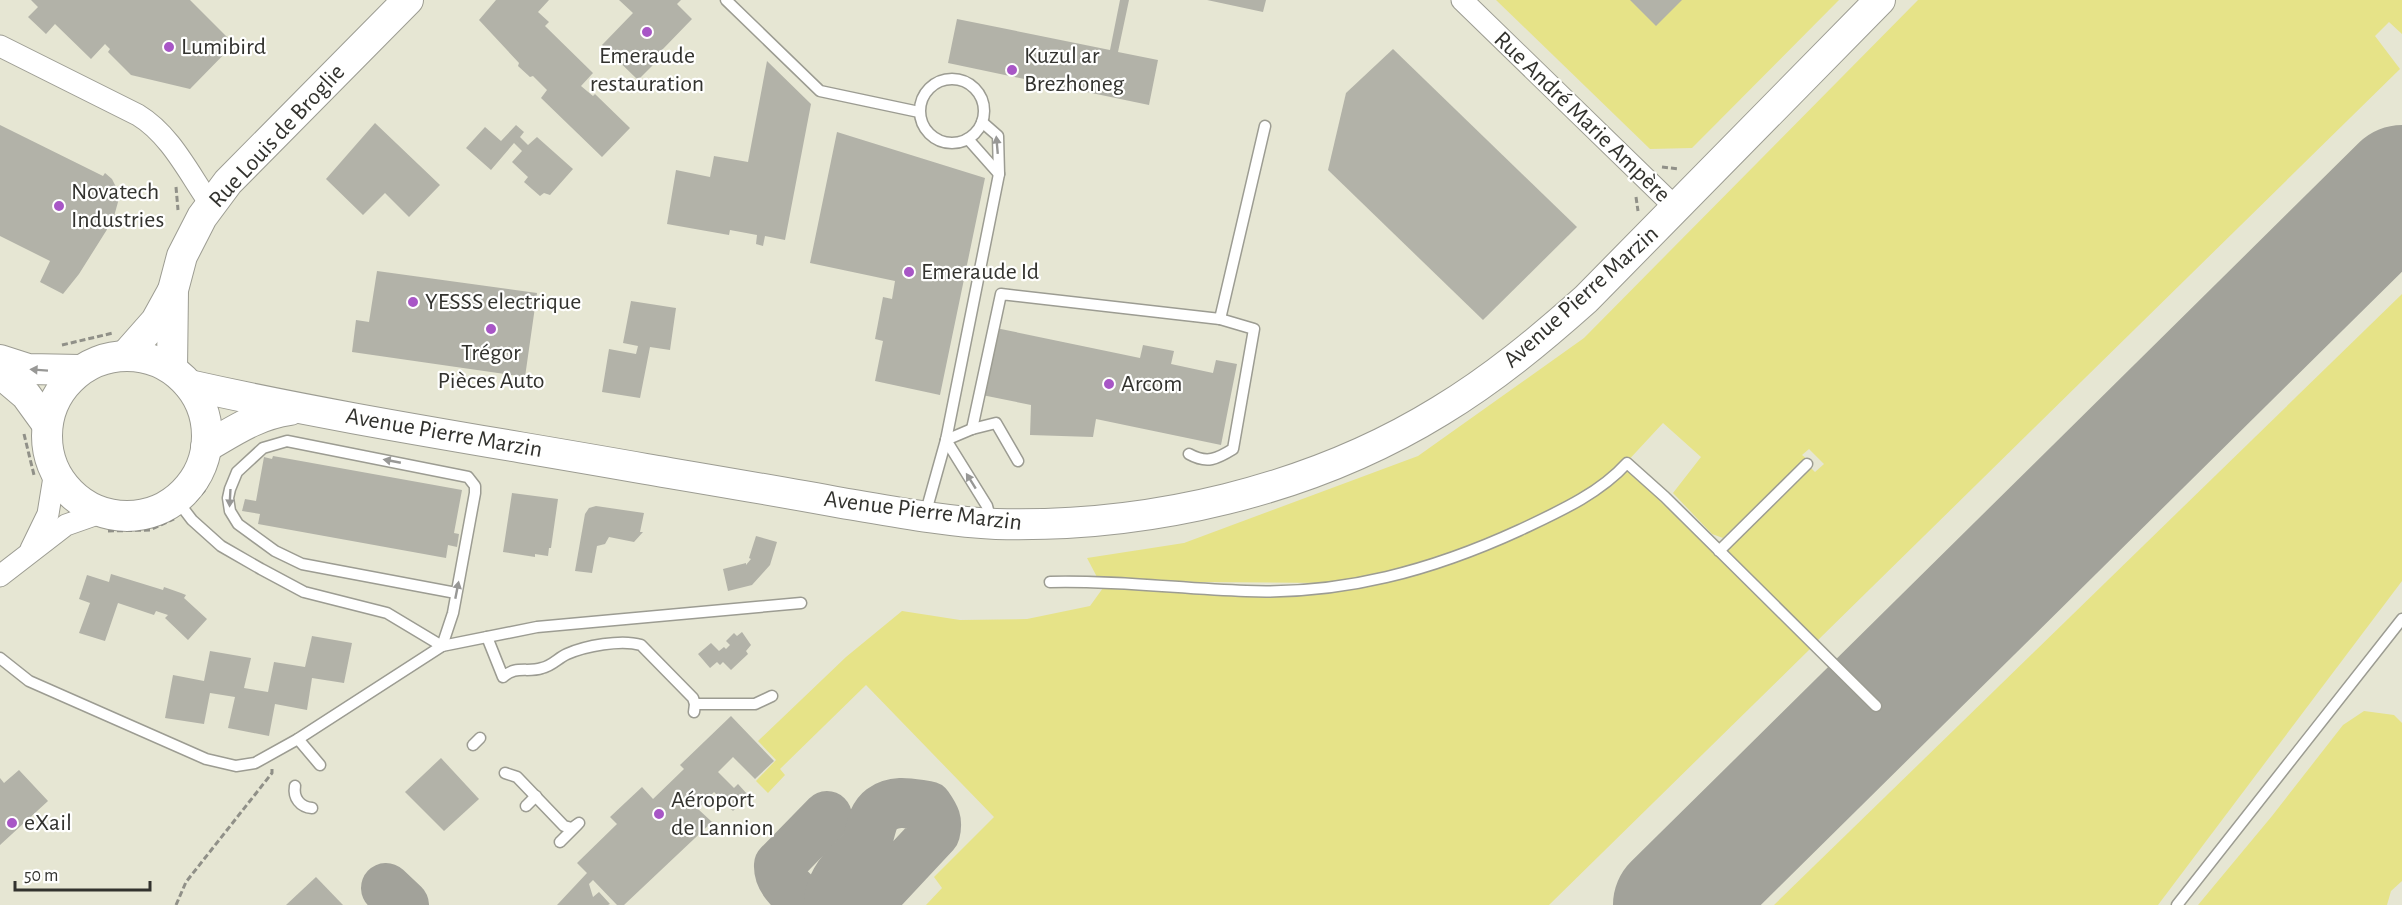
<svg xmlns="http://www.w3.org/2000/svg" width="2402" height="905" viewBox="0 0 2402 905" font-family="'Alegreya Sans',sans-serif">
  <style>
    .built { fill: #e6e6d3 }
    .green { fill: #e6e388 }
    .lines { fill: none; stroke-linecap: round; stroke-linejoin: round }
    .taxiway { stroke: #a2a29a; stroke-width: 50 }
    .runway { stroke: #a2a29a; stroke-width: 122 }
    .building { fill: #b2b2a8 }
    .lane-casing { stroke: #9c9c92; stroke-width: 13 }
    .street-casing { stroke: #9c9c92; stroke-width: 23 }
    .secondary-casing { stroke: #9c9c92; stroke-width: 32 }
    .path { stroke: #909088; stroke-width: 3; stroke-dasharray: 6 3; stroke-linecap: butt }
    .lane { stroke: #fff; stroke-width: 10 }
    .street { stroke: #fff; stroke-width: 21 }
    .secondary { stroke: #fff; stroke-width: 30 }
    .oneway { fill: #989896 }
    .poi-dot { fill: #a856c6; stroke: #fffffe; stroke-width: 2 }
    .labels { text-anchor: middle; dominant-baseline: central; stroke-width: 4.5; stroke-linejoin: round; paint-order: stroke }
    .poi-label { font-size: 24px; fill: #32322e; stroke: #fffffe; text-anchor: start }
    .street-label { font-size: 24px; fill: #32322e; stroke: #fffffe }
  </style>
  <rect width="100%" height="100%" fill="#efefe4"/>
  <rect class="built" x="0" y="0" width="2402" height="905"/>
  <g class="green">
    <polygon points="1496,0 1839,0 1692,148 1650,149"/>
    <polygon points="1918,0 2402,0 2402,34 2389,22 2375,36 2400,69 1817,641 1727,550 1810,467 1815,472 1824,464 1809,449 1802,455 1807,459 1723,538 1712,534 1673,493 1701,457 1663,423 1624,465 1601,483 1515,529 1425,563 1332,583 1196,582 1097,577 1087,558 1184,543 1418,456 1584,338"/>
    <polygon points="2402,294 2402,581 2158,905 1774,905"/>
    <polygon points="1629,470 1810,649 1549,905 926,905 942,888 934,877 994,817 866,685 780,769 785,775 768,793 756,781 776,760 758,741 846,657 902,611 960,620 1027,619 1090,606 1103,588 1317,594 1406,578 1514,539 1587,499"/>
    <polygon points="2364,711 2394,715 2402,723 2402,881 2391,891 2387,905 2198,905 2272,816 2343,725"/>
  </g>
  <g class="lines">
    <g class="taxiway">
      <polyline points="386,888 404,905"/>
      <path d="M807,905C796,894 778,882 779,865L827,816"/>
      <path d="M829,905C828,888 840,872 852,861C856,856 862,852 865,847C871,835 870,818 882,809C896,799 912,804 928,806C935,816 938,821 935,833L878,894L870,905"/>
    </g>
    <polyline class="runway" points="1674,905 2402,186"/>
  </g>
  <g class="building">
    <polygon points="31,0 190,0 234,44 190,89 131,75 108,52 110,49 105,44 91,59 55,24 46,34 28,17 38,7"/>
    <polygon points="496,0 549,0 538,12 549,22 545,26 593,73 581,86 593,96 595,94 630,128 602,157 541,98 547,90 533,76 530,77 518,66 519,63 479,20"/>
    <polygon points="619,0 681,0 677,4 692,19 662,50 665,53 638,80 602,45 633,13"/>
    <polygon points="1120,0 1129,0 1118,52 1158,60 1149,105 948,63 957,19 1110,50"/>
    <polygon points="1207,0 1266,0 1263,12"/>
    <polygon points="1630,0 1682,0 1656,26"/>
    <polygon points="1393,49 1577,227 1483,320 1328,170 1346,93"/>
    <polygon points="767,61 811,104 785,240 765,236 763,246 756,244 757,235 730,230 729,235 667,224 676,170 710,177 714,156 748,162"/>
    <polygon points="375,123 440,185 409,217 385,193 363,215 326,179"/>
    <polygon points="0,125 103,176 105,173 112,179 117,189 118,202 113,220 79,274 63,294 40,282 50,261 0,236"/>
    <polygon points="516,125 524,132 520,137 528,145 537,137 573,169 550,195 544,193 540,196 524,182 528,177 512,162 522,151 514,143 491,170 466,148 485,127 501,141"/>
    <polygon points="837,132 985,178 940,395 875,381 883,341 875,339 883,297 892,299 895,281 810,263"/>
    <polygon points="377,271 537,293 525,377 352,352 356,320 369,322"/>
    <polygon points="631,301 676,308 670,350 650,347 640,398 602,392 609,349 636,354 638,346 623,343"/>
    <polygon points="996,328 1140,358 1143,345 1174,351 1171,364 1213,373 1216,360 1237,364 1221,445 1096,419 1093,437 1030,435 1031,405 982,395"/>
    <polygon points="273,456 462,490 454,533 459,534 457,547 448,545 446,558 258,524 260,514 242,511 245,499 256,501 264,457 272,459"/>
    <polygon points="512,493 558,499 551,548 549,548 548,556 535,554 535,557 503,552"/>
    <polygon points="596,506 644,513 640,532 643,532 634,542 609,537 605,544 597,546 592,573 575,571 585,514 589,508"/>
    <polygon points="756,536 777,542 770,565 752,585 728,591 723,569 746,563 746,565 751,559 749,558"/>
    <polygon points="111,574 163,590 164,587 181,593 186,595 184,598 207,619 188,640 165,618 168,615 156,611 154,615 118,603 105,641 79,633 90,603 79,599 87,575 109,582"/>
    <polygon points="742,632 751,645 746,651 748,654 731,670 723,662 720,665 717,662 710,668 698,654 711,643 719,651 724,647 726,649 730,645 726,641 734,633 737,636"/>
    <polygon points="312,636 352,643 344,683 312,678 307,710 275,704 269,736 228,728 235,697 210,693 204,724 165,718 173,675 204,681 210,651 251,658 244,688 268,692 274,662 305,667"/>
    <polygon points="731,716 774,761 755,779 733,757 718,772 734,788 738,784 748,795 733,811 714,792 698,809 712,822 624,905 617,905 593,880 589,884 593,897 599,892 610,904 608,905 557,905 587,873 577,863 617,824 610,817 642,787 653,799 684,769 680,765"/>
    <polygon points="441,758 479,799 444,831 405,792"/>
    <polygon points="19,770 48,801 0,845 0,778 4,783"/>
    <polygon points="316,877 343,905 286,905"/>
  </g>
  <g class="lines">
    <defs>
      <g id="lane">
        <polyline points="726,0 820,91 919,112"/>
        <circle cx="952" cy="111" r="32"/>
        <polyline points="968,139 999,174"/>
        <polyline points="972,429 1001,294 1220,319"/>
        <polyline points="946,440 972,429 996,423 1018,461"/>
        <polyline points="946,440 987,506 991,521"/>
        <path d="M1189,454C1207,464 1217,459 1233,449L1254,329L1220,319L1265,126"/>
        <polyline points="176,499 192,520 221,546 261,569 304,592 387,613 442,646"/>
        <polyline points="925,515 946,440 999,174 998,136 982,122"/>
        <polyline points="1719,551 1807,464"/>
        <path d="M1050,582C1116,580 1181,589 1246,591C1343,595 1433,570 1520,530C1558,512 1599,494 1627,463L1665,497L1876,706"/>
        <path d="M487,637L503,677C516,665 527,673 542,668C552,666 558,658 567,654C585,646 621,639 641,645L693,698L695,704L694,712"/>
        <polyline points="442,646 453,613 475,493 475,486 468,477 287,441 263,448 237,472 230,489 228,498 230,511 238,524 275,551 302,564 456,593"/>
        <polyline points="0,658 29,681 206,759 236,766 255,763 298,739 442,646 537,627 801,603"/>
        <polyline points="695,704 755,704 772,696"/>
        <polyline points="298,739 320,765"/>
        <polyline points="473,745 480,738"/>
        <polyline points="505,773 517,777 564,826 572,828 579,823"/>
        <path d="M295,786C293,798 300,807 312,808"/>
        <polyline points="526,806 536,796"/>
        <polyline points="560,842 577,825"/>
        <polyline points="2177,905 2402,619"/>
      </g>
      <g id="street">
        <polyline points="1462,0 1676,208"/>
        <path d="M0,46L138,115C171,135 189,174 211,205"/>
        <polyline points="31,549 48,514 55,471"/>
        <polyline points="0,576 66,525 103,512"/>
      </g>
      <g id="secondary">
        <polyline points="126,355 156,321 172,292"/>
        <circle cx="127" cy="436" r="80"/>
        <polyline points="0,360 28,369 80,370"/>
        <polyline points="172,369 173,290 182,256 202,217 228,182 408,0"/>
        <polyline points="0,373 26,395 47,424"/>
        <path d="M189,385C340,419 494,442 646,469C711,480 777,491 842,503C890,511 948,522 996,524C1148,528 1310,491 1440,411C1493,379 1540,340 1586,299L1880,0"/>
        <path d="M206,447C234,431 256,415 290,410"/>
      </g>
    </defs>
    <use href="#lane" class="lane-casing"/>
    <use href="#street" class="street-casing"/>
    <use href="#secondary" class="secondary-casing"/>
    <g class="path">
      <polyline points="1662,167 1679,169"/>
      <polyline points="176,187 178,210"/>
      <polyline points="1636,197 1638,211"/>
      <polyline points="62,345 113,333"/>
      <polyline points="24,434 34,475"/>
      <polyline points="195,501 204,491 215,469"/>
      <polyline points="108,531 150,530 174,519"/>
      <polyline points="176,905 186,882 272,773 272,769"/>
    </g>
    <use href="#lane" class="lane"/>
    <use href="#street" class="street"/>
    <use href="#secondary" class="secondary"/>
  </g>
  <defs><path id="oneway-solid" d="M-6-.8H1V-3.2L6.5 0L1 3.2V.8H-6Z" transform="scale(1.5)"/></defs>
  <g class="oneway">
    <use href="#oneway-solid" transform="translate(997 145) rotate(-95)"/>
    <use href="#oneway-solid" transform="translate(39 370) rotate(-176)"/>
    <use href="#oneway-solid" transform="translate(392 461) rotate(-169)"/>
    <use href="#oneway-solid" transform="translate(971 481) rotate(-122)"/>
    <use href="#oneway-solid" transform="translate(230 498) rotate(93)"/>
    <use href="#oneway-solid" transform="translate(457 590) rotate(-79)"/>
  </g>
  <g class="poi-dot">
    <circle cx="647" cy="32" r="6"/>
    <circle cx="169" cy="47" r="6"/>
    <circle cx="1012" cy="70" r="6"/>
    <circle cx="59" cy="206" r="6"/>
    <circle cx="909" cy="272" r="6"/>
    <circle cx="413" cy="302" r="6"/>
    <circle cx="491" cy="329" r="6"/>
    <circle cx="1109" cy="384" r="6"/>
    <circle cx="659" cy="814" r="6"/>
    <circle cx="12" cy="823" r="6"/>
  </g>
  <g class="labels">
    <g class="poi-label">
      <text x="181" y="47">Lumibird</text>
      <text x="647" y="56" text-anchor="middle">Emeraude<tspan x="647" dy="28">restauration</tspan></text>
      <text x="1024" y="56">Kuzul ar<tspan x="1024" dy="28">Brezhoneg</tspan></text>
      <text x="71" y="192">Novatech<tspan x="71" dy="28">Industries</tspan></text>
      <text x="921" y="272">Emeraude Id</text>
      <text x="425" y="302">YESSS electrique</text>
      <text x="491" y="353" text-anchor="middle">Trégor<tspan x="491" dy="28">Pièces Auto</tspan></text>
      <text x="1121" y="384">Arcom</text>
      <text x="671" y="800">Aéroport<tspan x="671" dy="28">de Lannion</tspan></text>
      <text x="24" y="823">eXail</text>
    </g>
    <g class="street-label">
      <text transform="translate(1582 117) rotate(44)">Rue André Marie Ampère</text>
      <text transform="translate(277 136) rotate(-47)">Rue Louis de Broglie</text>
      <text transform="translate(1581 297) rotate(-42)">Avenue Pierre Marzin</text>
      <text transform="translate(444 433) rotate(10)">Avenue Pierre Marzin</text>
      <text transform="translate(923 511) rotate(7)">Avenue Pierre Marzin</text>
    </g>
  </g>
  <path d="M15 881v9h135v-9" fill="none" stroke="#32322e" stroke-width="3"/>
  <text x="24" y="881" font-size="18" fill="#32322e" stroke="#fffffe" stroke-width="4.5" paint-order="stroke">50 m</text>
</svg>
